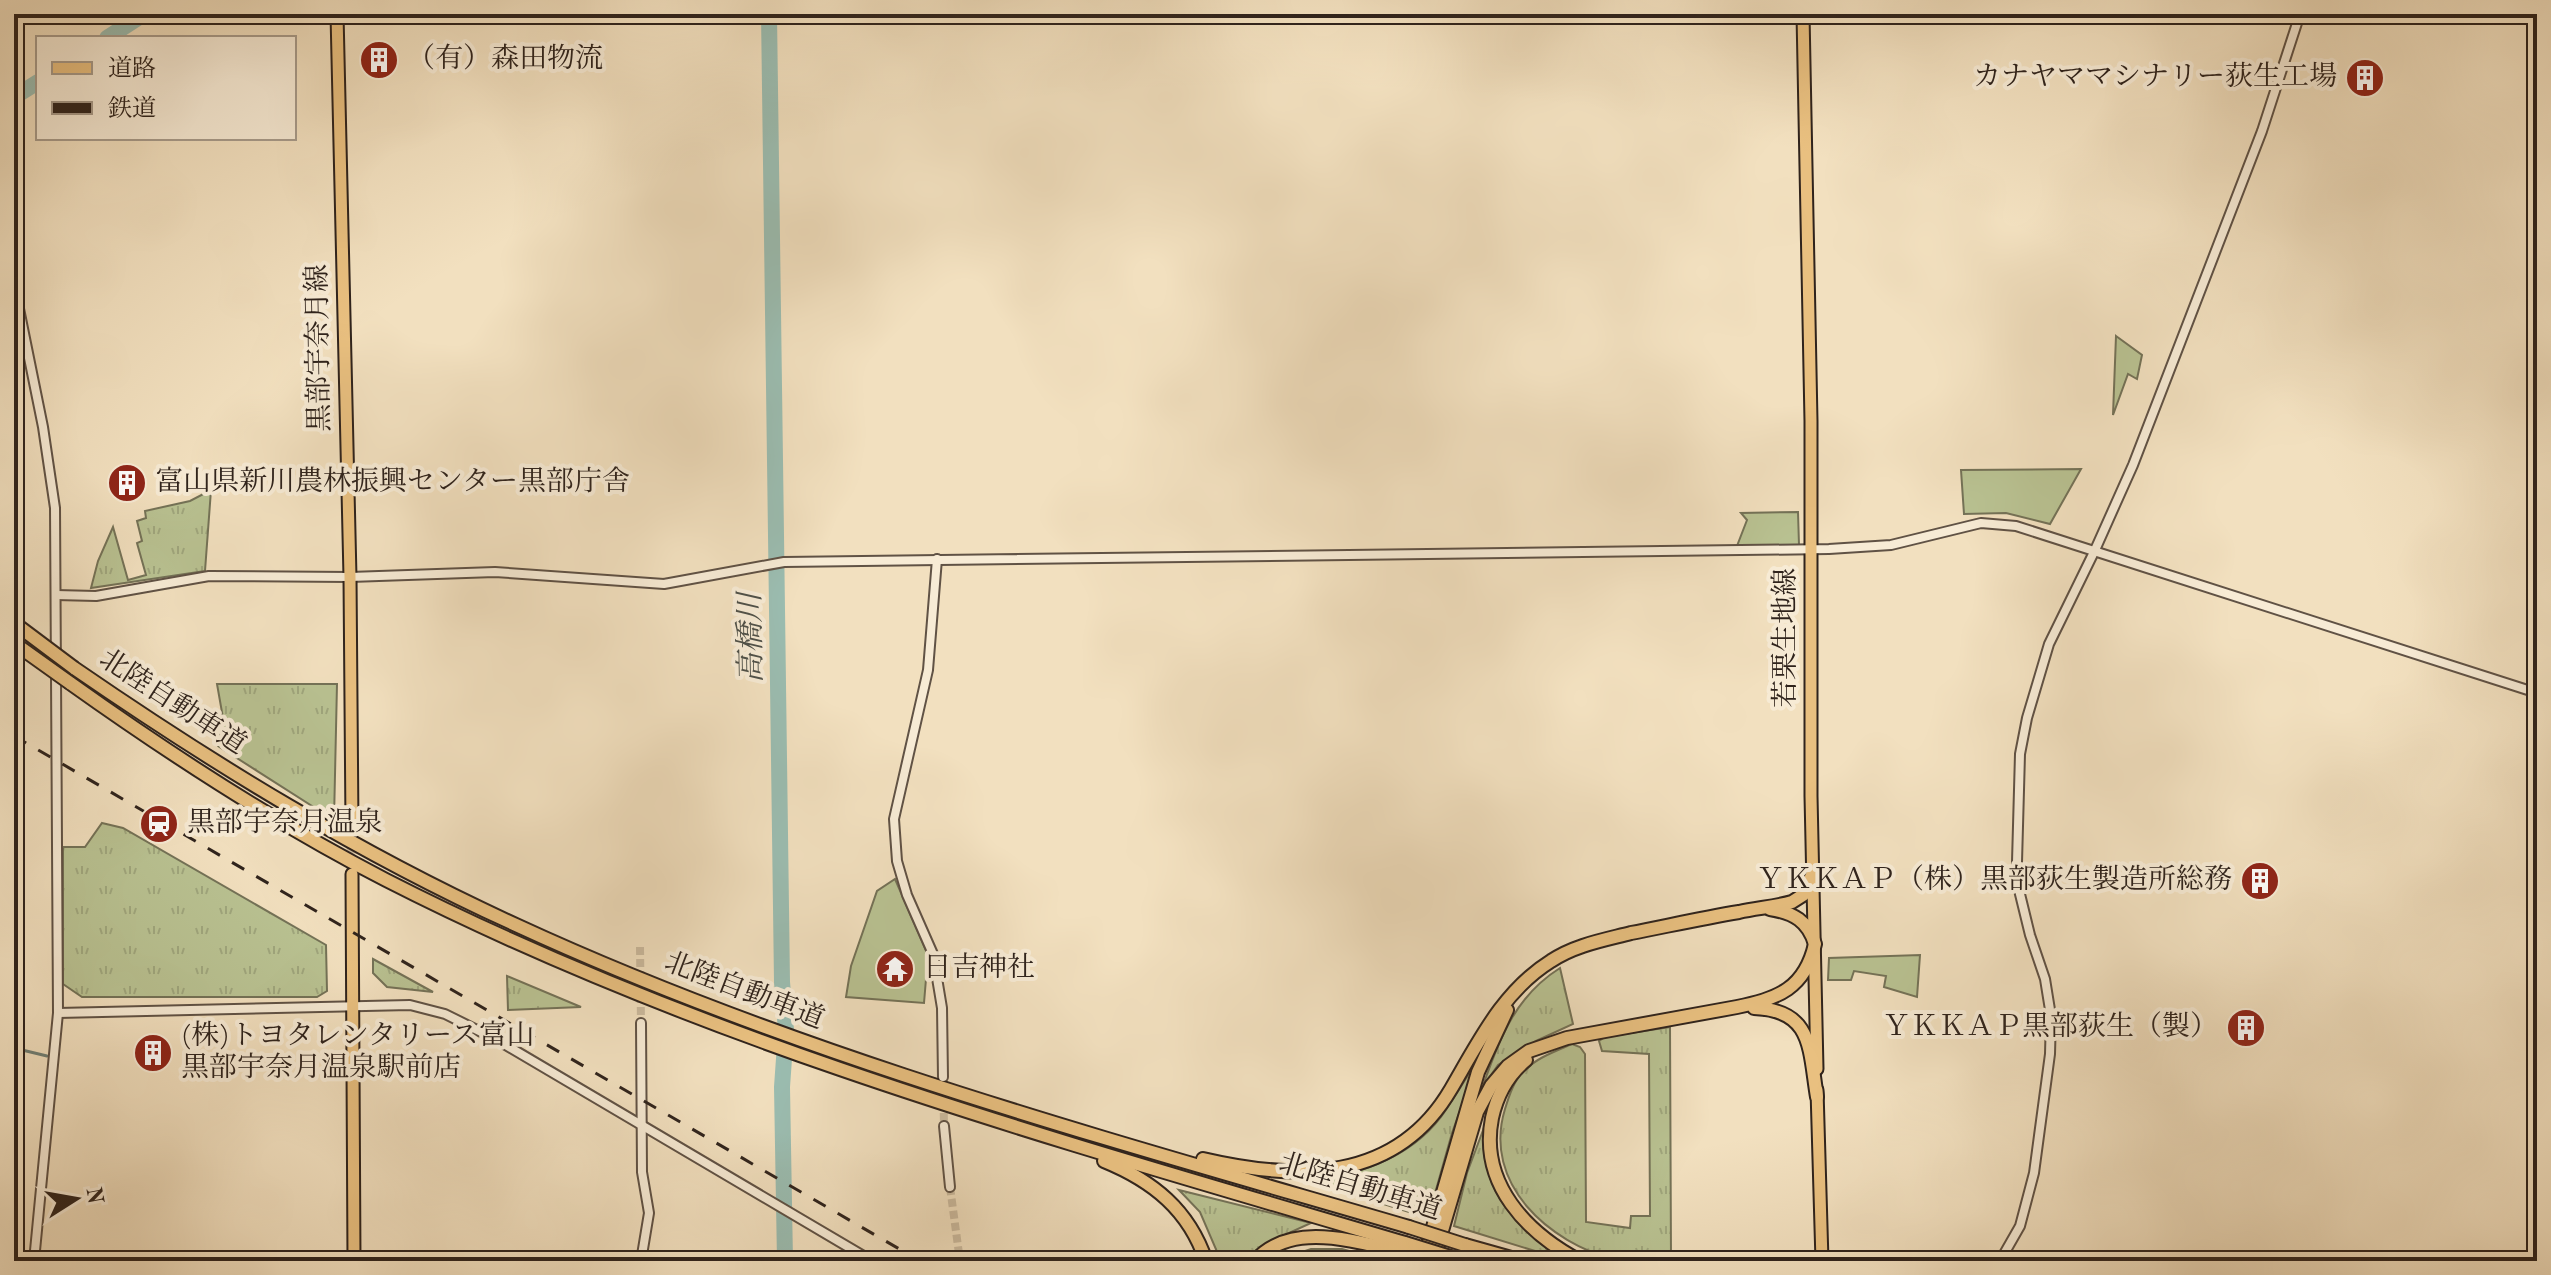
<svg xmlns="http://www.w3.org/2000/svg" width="2551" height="1275" viewBox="0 0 2551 1275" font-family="'Old Standard TT','Noto Serif JP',serif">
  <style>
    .grass { fill: url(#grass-tufts); stroke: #747257; stroke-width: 2 }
    .garden { fill: #b9c292; stroke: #747257; stroke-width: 2 }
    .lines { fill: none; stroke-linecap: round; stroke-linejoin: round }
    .stream { stroke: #707f75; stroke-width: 3 }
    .river { stroke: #9bbdb1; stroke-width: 16 }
    .minor-tunnel { stroke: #cbba9e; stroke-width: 8; stroke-dasharray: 8 4; stroke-linecap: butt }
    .major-tunnel { stroke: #cbba9e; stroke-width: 11; stroke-dasharray: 11 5.5; stroke-linecap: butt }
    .minor-casing { stroke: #605245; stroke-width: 12 }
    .major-casing { stroke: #2f231c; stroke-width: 15 }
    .highway-casing { stroke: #2f231c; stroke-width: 16 }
    .minor { stroke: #f7ebd5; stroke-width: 8 }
    .major { stroke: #e9c080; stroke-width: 11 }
    .highway { stroke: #e9c080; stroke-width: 12 }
    .rail { stroke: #2f231c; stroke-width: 3; stroke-dasharray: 14 14; stroke-linecap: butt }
    .highway-bridge-casing { stroke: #2f231c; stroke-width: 16; stroke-linecap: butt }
    .highway-bridge { stroke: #e9c080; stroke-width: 12 }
    .labels { text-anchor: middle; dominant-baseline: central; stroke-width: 8; stroke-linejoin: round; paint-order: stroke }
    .poi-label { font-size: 28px; fill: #2f231c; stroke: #f7ebd5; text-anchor: start }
    .street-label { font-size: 28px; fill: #2f231c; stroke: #f7ebd5 }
    .water-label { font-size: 30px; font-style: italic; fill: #4f5149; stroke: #f7ebd5 }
  </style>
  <defs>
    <pattern id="grass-tufts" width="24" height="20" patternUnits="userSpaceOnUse" patternTransform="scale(2)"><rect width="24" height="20" fill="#b9c292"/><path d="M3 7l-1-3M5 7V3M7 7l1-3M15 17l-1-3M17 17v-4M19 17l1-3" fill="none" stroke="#9fa67d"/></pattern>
  </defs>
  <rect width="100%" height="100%" fill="#f2e0bf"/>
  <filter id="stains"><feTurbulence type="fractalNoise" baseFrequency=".0025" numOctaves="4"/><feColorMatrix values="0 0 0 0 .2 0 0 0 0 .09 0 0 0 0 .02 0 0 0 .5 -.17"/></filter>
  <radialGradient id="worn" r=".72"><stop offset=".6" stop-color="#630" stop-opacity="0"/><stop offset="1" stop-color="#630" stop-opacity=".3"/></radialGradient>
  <g class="grass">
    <polygon points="211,490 205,571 91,588 98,561 113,527 128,580 146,575 137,543 142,541 137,521 146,518 145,511 190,501"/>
    <polygon points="217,684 337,684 334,820 218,746 223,718"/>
    <polygon points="102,823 123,828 326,945 327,991 317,997 82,997 63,984 63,847 85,847"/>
    <polygon points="373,959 433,992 387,987 373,973"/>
    <path d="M1560,968L1573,1024L1536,1041L1498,1065L1482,1088C1500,1039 1514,997 1560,968Z"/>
    <polygon points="507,976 581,1007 508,1010"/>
    <path d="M1670,1027L1671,1261C1654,1261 1632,1264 1616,1260C1549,1243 1482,1184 1505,1109C1509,1096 1514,1080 1524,1071C1536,1058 1556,1051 1572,1044L1580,1047L1585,1054L1586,1222L1630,1228L1631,1216H1650L1649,1054L1602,1051L1599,1041L1605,1037Z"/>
    <path d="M1478,1060L1452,1133L1428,1218L1304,1179C1354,1178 1409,1159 1441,1117C1454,1099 1465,1079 1478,1060Z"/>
    <path d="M1491,1109C1488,1127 1484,1147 1487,1166C1494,1205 1530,1237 1561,1259L1454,1226L1467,1173Z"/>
    <polygon points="1179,1190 1311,1223 1265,1244 1246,1261 1221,1261 1200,1212"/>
    <polygon points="1311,1249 1342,1249 1386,1261 1275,1261"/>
  </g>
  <g class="garden">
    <polygon points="2116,336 2142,355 2137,379 2128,374 2113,415"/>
    <polygon points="2081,469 2050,524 2006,513 1964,514 1961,470"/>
    <polygon points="1798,512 1799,545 1737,546 1747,520 1741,513"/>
    <polygon points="895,879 928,955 924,1003 846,997 851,966 877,891"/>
    <polygon points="1920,955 1917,997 1884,987 1886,976 1854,971 1851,980 1828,980 1829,958"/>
  </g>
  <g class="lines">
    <polyline class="stream" points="18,1049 47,1056"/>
    <g class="river">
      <polyline points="769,14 782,982 786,1030 782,1087 785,1261"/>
      <polyline points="107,38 144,14"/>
      <polyline points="14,97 38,82"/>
    </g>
    <g class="minor-tunnel">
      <polyline points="640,947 641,1023"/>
      <polyline points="943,1077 944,1126"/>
      <polyline points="950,1187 960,1261"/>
    </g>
    <polyline class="major-tunnel" points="352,826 352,869"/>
    <defs>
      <g id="minor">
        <polyline points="14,284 43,427 55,508 58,1013 34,1261"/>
        <polyline points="937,559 928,670 894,819 897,861 907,895 933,954 942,1008 943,1077"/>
        <polyline points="56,595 96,596 209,576 350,577 495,572 664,584 784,562 1829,549 1891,545 1981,523 2016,526 2537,693"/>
        <polyline points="58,1013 410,1005 445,1014 499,1041 872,1261"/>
        <polyline points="641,1023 642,1172 649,1213 641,1261"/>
        <polyline points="944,1126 950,1187"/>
        <polyline points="2000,1261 2020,1226 2034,1173 2050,1054 2051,1016 2045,979 2030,935 2019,890 2017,862 2020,754 2027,718 2049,644 2095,550 2133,465 2262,131 2300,14"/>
      </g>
      <g id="major">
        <polyline points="337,14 350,577 352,826"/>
        <polyline points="1803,14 1811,421 1811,796 1817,1069"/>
        <polyline points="352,874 354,1261"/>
        <polyline points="1817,1090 1822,1261"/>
      </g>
      <g id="highway">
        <path d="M74,668C215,765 360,854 516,925C802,1057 1108,1139 1409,1227"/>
        <path d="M70,683C171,755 275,823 386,880C709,1045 1060,1141 1405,1243"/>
        <path d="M1754,1008C1813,1010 1809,1049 1817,1097"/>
        <path d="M1526,1060C1508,1075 1497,1095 1492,1118C1479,1184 1527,1233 1580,1261"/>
        <path d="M1203,1159C1297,1181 1396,1183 1451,1089C1479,1041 1503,991 1551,961C1575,945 1604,940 1631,933C1667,926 1703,918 1739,912C1756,908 1775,907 1792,902L1803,895L1812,875"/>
        <path d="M1104,1161C1153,1181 1189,1210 1206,1261"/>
        <polyline points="1465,1245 1522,1261"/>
        <polyline points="1424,1258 1478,1072 1507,1010"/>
        <path d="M1255,1261C1292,1220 1356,1242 1402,1252"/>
        <path d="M1433,1261L1477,1112L1491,1086L1508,1066L1529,1051L1567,1038L1737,1007C1778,999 1805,988 1815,944C1808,921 1794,913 1770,909"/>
      </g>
    </defs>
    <use href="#minor" class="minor-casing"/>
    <use href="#major" class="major-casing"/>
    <use href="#highway" class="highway-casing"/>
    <use href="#minor" class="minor"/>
    <use href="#major" class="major"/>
    <use href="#highway" class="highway"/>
    <g class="rail">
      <polyline points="14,736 920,1261"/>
      <polyline points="14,1040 17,1089 14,1141"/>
    </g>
    <defs>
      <g id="highway-bridge">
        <polyline points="14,623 74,668"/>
        <polyline points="14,643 70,683"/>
        <polyline points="1409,1227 1465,1245"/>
        <polyline points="1405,1243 1460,1260"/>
        <polyline points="1402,1252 1436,1260"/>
      </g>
    </defs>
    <use href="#highway-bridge" class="highway-bridge-casing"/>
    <use href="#highway-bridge" class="highway-bridge"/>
  </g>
  <defs>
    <symbol id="building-disc" viewBox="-11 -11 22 22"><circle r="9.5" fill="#8f2418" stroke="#f7ebd5"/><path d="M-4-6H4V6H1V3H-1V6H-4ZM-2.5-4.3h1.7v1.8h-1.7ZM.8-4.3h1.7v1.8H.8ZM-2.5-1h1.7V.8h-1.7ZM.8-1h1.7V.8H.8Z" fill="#fff"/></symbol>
    <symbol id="station-disc" viewBox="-11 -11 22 22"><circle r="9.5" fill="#8f2418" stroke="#f7ebd5"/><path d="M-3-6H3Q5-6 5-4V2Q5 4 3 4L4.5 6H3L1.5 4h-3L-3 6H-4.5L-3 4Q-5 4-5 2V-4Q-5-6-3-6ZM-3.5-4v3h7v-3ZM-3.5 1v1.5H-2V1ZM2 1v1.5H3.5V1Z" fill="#fff"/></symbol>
    <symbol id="temple-disc" viewBox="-11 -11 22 22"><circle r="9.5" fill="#8f2418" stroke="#f7ebd5"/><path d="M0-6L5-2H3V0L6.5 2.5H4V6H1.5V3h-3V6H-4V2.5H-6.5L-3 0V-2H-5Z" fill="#fff"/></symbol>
  </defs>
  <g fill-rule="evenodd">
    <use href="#building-disc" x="357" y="38" width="44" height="44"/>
    <use href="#building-disc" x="2343" y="56" width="44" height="44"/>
    <use href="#building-disc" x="105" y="461" width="44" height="44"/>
    <use href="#station-disc" x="137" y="802" width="44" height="44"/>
    <use href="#building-disc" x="2238" y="859" width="44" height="44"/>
    <use href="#temple-disc" x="873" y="947" width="44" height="44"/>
    <use href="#building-disc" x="2224" y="1006" width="44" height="44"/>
    <use href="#building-disc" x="131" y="1031" width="44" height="44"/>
  </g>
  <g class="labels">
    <g class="poi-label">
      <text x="407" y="60">（有）森田物流</text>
      <text x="2337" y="78" text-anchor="end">カナヤママシナリー荻生工場</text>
      <text x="155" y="483">富山県新川農林振興センター黒部庁舎</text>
      <text x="187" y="824">黒部宇奈月温泉</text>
      <text x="2232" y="881" text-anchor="end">ＹＫＫＡＰ（株）黒部荻生製造所総務</text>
      <text x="923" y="969">日吉神社</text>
      <text x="2218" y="1028" text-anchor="end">ＹＫＫＡＰ黒部荻生（製）</text>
      <text x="181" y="1037">(株)トヨタレンタリース富山<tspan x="181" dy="32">黒部宇奈月温泉駅前店</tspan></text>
    </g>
    <g class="street-label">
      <text transform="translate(320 348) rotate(-91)">黒部宇奈月線</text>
      <text transform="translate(1787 638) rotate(-90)">若栗生地線</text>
      <text transform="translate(172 703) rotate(33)">北陸自動車道</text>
      <text transform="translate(744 992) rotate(21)">北陸自動車道</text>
      <text transform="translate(1360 1188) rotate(17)">北陸自動車道</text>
    </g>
    <g class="water-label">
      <text transform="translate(752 638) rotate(-91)">高橋川</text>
    </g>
  </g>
  <rect width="2551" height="1275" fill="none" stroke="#f2e0bf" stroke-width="48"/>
  <rect x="16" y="16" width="2519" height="1243" fill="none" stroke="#2f231c" stroke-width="4"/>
  <rect x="24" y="24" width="2503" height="1227" fill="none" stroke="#2f231c" stroke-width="2"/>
  <rect x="36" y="36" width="260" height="104" fill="#f7ebd5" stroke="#a79b8b" stroke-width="2"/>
  <rect x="52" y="62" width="40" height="12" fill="#e9c080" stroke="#a79b8b" stroke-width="2"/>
  <text x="108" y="76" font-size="24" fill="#2f231c">道路</text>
  <rect x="52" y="102" width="40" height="12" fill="#2f231c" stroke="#a79b8b" stroke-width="2"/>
  <text x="108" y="116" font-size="24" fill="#2f231c">鉄道</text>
  <g transform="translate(76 1199) rotate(79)" stroke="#f7ebd5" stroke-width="6" paint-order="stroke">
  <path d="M0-6L14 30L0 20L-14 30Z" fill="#2f231c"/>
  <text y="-12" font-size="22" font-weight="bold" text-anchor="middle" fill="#2f231c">N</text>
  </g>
  <rect width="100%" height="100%" filter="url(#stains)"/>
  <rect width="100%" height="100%" fill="url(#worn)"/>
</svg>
